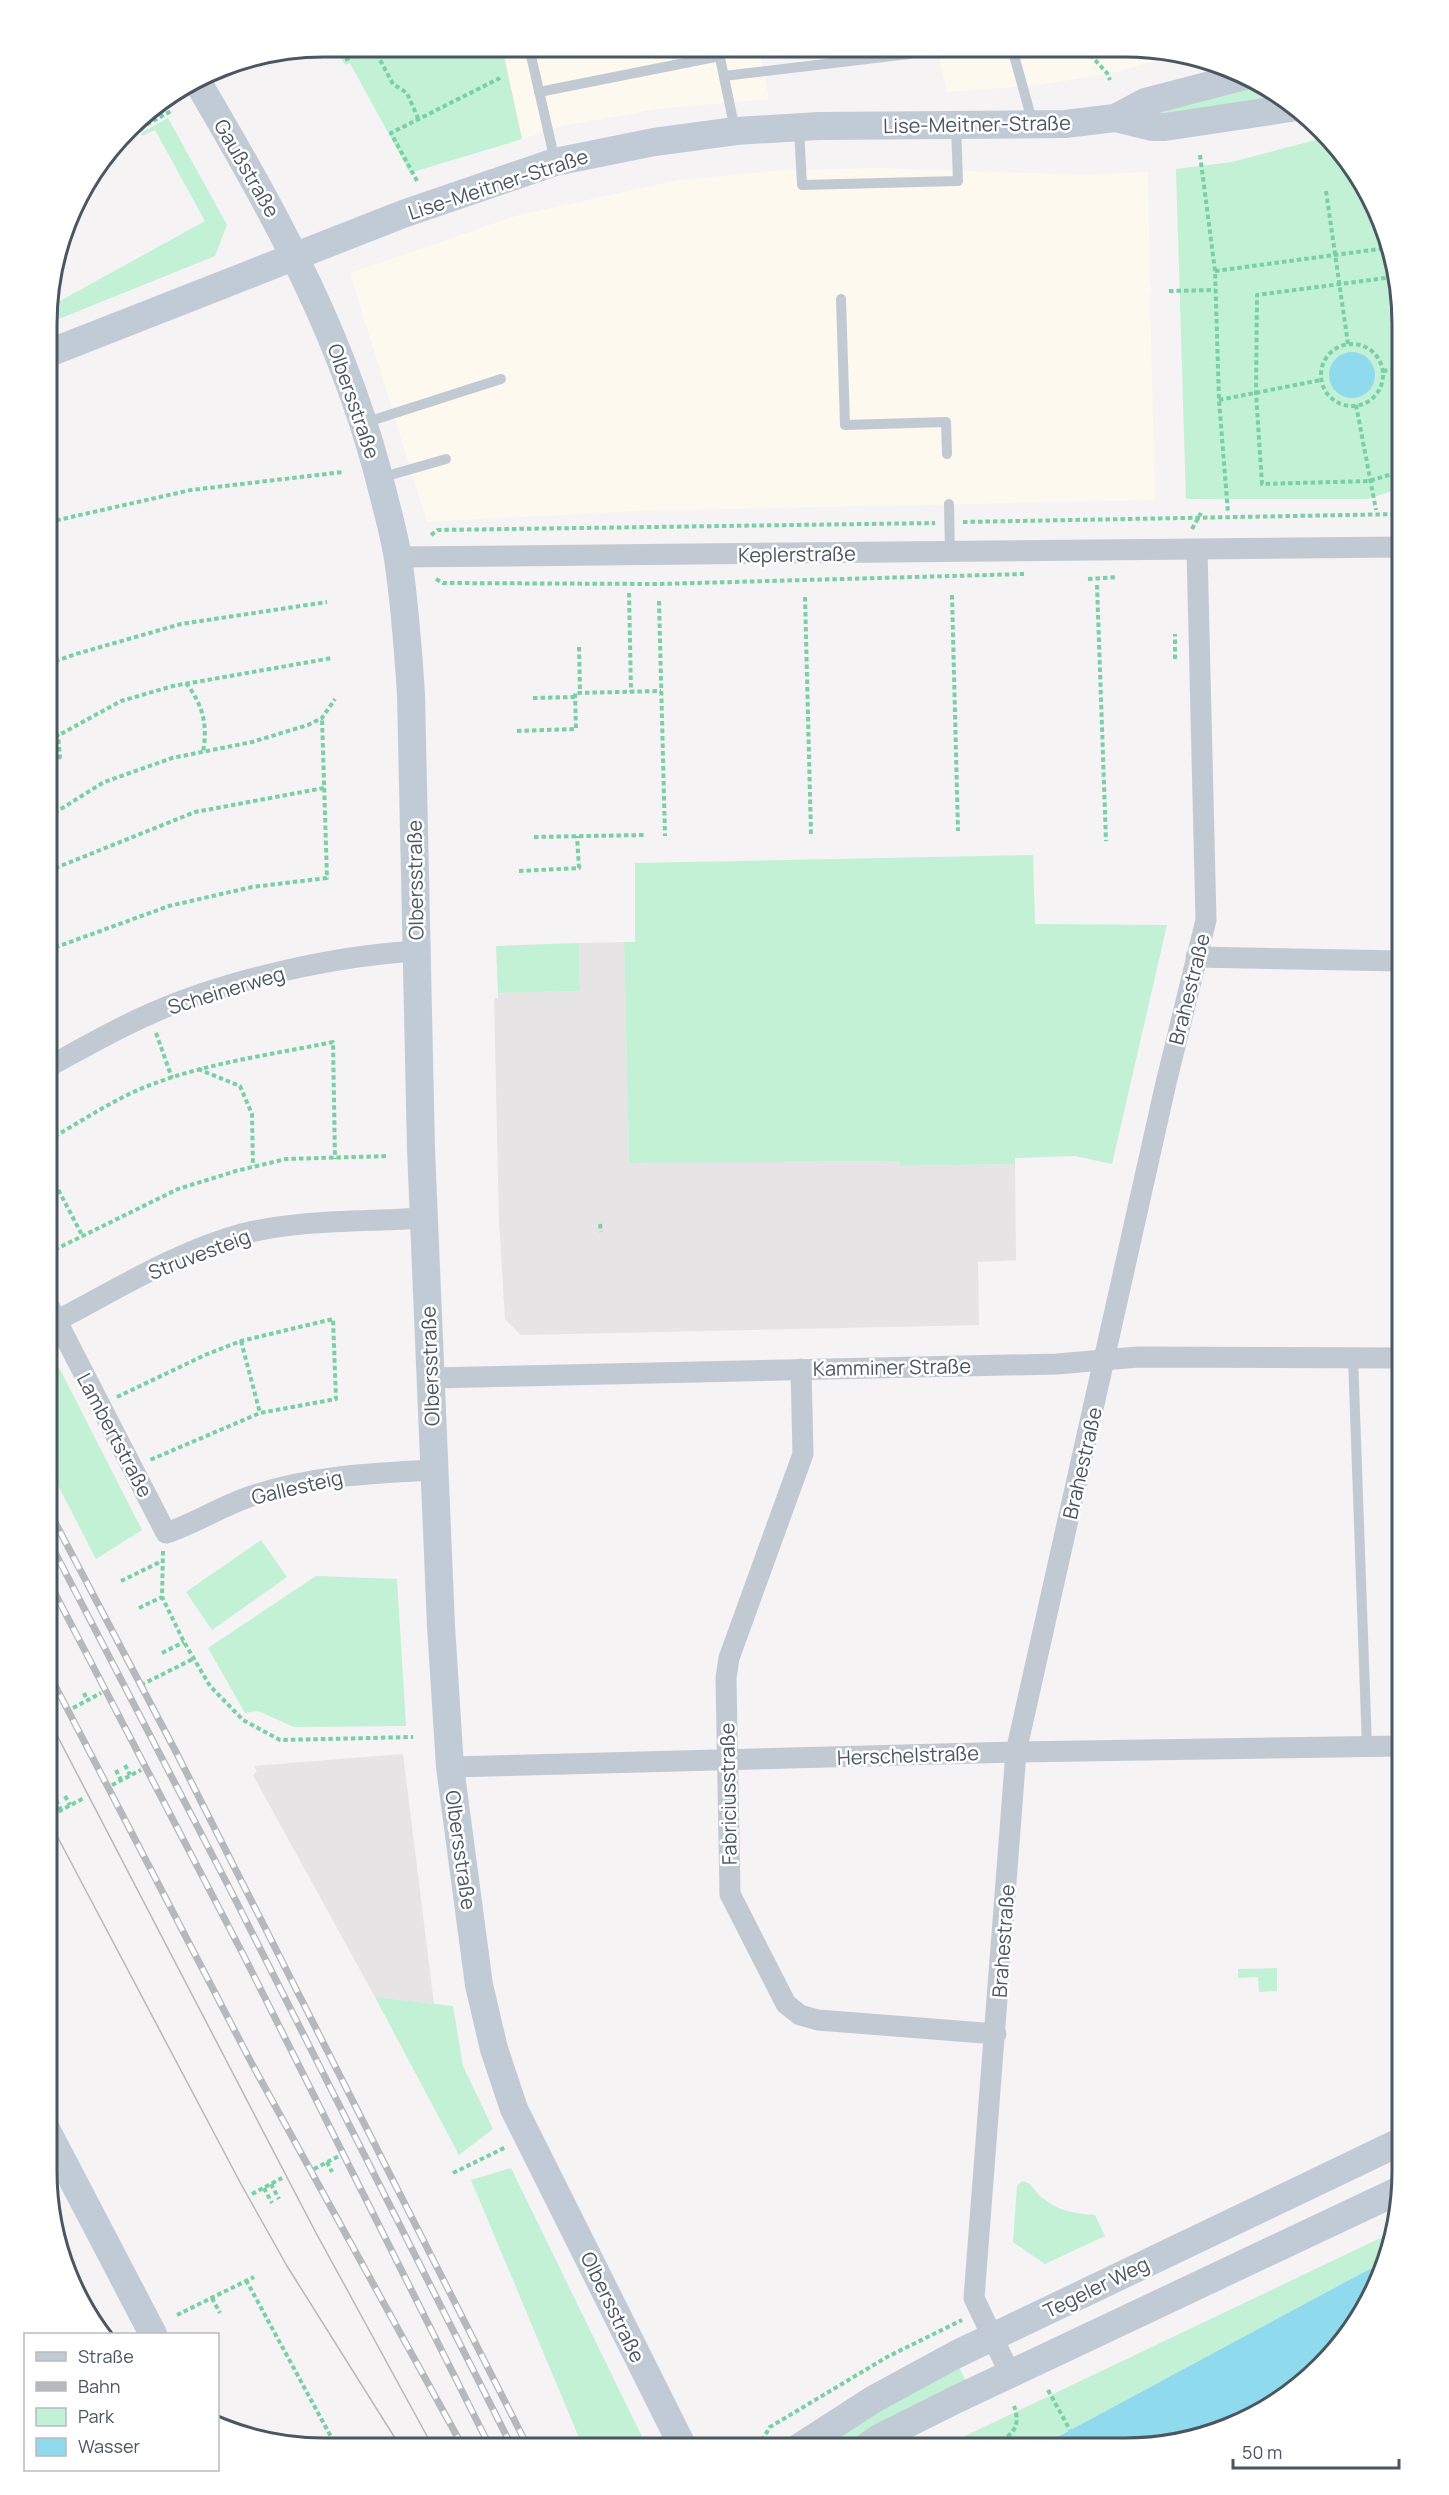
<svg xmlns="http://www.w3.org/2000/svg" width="1449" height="2495" viewBox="0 0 1449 2495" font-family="Manrope,sans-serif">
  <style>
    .commercial { fill: #fdf9ef }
    .education { fill: #e6e4e5 }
    .green { fill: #c3f1d5 }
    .water { fill: #90daee }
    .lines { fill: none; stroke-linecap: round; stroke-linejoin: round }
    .path { stroke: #7ad0a6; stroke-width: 4; stroke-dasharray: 4.5 3; stroke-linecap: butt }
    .lane { stroke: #c1cad2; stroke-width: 10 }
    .street { stroke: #c1cad2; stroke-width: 21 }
    .secondary { stroke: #c1cbd6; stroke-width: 28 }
    .tram { stroke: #b5b8bd; stroke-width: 1.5 }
    .rail-casing { stroke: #b5b8bd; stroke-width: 7 }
    .rail { stroke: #fff; stroke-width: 4.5; stroke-dasharray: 14; stroke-linecap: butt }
    .labels { text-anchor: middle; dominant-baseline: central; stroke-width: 5; stroke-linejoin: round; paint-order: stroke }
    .street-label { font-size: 20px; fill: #4a5661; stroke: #fff }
    .rim { fill: none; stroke: #4a5661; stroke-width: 3 }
  </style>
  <rect width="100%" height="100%" fill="#f5f3f3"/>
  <g class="commercial">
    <polygon points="502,47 759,48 769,99 657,109 563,126 522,139"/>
    <polygon points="937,48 1162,49 1182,54 1112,73 1040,85 947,92"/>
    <polygon points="878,168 1088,175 1148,172 1150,285 1153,289 1150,294 1155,500 633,511 427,522 350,273 519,215 678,180 785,170"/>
  </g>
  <g class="education">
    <polygon points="624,942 629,1163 900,1161 901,1166 1015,1164 1016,1260 978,1262 979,1325 521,1335 505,1319 499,1220 494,998 498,998 498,993 580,991 579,943"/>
    <polygon points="403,1754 434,2004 375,1997 253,1775 257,1771 254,1766"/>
  </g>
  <g class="green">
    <polygon points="335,47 502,47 522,139 410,173 350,63 345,65"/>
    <polygon points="1259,83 1278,95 1245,102 1155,116 1150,110"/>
    <polygon points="168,118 227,225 215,256 49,323 50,284 60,301 205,221 155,130 142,136 141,133"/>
    <polygon points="1327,137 1345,155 1382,218 1402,324 1402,488 1367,499 1186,499 1176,169 1232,162"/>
    <polygon points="1033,855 1035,924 1167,925 1112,1164 1075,1156 1015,1158 1015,1164 900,1166 900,1161 629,1163 624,942 635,942 635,863"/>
    <polygon points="579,943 580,991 498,993 496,946"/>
    <polygon points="48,1346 142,1530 96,1559 47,1464"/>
    <polygon points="261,1540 287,1577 212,1630 186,1592"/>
    <polygon points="316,1576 397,1579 406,1726 294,1727 258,1711 245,1713 208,1648"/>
    <polygon points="1277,1968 1277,1991 1259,1992 1258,1977 1238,1978 1238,1969"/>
    <polygon points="375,1997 453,2006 463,2066 493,2129 459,2155"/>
    <polygon points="511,2168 647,2447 583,2447 471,2180"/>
    <path d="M1022,2181C1031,2182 1034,2190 1040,2196C1056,2210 1074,2214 1095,2215L1105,2236L1045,2264L1013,2242L1017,2186Z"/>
    <polygon points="1393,2232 1387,2261 1364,2272 1037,2448 940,2448"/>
    <polygon points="958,2365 967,2383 879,2429 851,2448 818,2448"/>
  </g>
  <g class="water">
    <circle cx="1352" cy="375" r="23"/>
    <polygon points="1387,2261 1345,2340 1294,2391 1231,2427 1125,2448 1037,2448 1364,2272"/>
  </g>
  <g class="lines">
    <g class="path">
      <polyline points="338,47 345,60 372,47"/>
      <polyline points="373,47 393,84 407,93 418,118"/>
      <polyline points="1085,49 1107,73 1110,80"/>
      <polyline points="140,128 173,110"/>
      <polyline points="1200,155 1215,271 1219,400 1228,513"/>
      <polyline points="417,181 391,133 500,78"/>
      <polyline points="1326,191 1348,344"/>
      <polyline points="1215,271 1387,248"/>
      <polyline points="1393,277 1257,295 1256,393 1262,484 1369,481 1402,471"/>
      <polyline points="1169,291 1215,290"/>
      <circle cx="1352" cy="375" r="31"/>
      <polyline points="1383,371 1402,368"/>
      <polyline points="1219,400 1321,380"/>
      <polyline points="1356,405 1376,510"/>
      <polyline points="49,522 191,490 343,472"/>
      <polyline points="963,522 1402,514"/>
      <polyline points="1192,529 1201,513"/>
      <polyline points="431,535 438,530 935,523"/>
      <polyline points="436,579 443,583 659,584 1024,574"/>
      <polyline points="1088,579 1117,577"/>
      <polyline points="1097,585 1106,841"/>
      <polyline points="629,593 631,692"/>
      <polyline points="952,595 958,831"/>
      <polyline points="805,597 811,834"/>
      <polyline points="659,601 665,836"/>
      <polyline points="579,647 580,693"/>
      <polyline points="1175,659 1175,634"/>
      <polyline points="48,664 76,654 181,624 327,602"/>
      <path d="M186,683C203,705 208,725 203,752"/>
      <polyline points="533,698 575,697"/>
      <polyline points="517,731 576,729 575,693 661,691"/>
      <polyline points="48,741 121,701 173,686 332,658"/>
      <polyline points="48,760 59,757"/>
      <polyline points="48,769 60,757 58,736 48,721"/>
      <polyline points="48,817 104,782 172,758 252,742 308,725 322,718 335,699"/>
      <polyline points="534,837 644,835"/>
      <polyline points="48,871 195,812 324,788"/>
      <polyline points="519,871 579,868 577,836"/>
      <polyline points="48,950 169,906 252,887 327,878 322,718"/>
      <polyline points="156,1033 172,1078"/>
      <polyline points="198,1069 240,1086 252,1114 253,1166"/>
      <path d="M48,1140C79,1123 111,1101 145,1087C205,1063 270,1055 333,1042L335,1159"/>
      <polyline points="48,1170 82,1235"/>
      <polyline points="600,1224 601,1232"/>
      <polyline points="48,1253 178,1189 236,1171 286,1159 388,1156"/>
      <polyline points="241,1341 260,1413"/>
      <polyline points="117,1397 205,1355 241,1341 333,1319 336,1399 260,1413 150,1460"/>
      <polyline points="163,1551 162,1597 184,1642 210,1686 243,1720 280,1740 413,1737"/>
      <polyline points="121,1581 162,1561"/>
      <polyline points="139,1608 162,1597"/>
      <polyline points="162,1653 184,1642"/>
      <polyline points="141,1685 193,1659"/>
      <polyline points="84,1693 87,1700"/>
      <polyline points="73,1708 101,1693"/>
      <polyline points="125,1765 130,1775"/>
      <polyline points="116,1770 121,1780"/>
      <polyline points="112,1785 141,1770"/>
      <polyline points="65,1796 70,1805"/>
      <polyline points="56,1800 61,1810"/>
      <polyline points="52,1815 84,1798"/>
      <polyline points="1392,2116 1402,2111"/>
      <polyline points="327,2162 332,2172"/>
      <polyline points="314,2169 339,2156"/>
      <polyline points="453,2173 506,2147"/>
      <polyline points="271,2184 279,2199"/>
      <polyline points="264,2188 272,2203"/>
      <polyline points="252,2194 282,2178"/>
      <polyline points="246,2280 336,2446"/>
      <polyline points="212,2298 220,2313"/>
      <polyline points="177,2315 254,2277"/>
      <polyline points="1048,2390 1070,2430"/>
      <polyline points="758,2447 770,2427 887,2357 962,2320"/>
      <path d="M988,2448C1008,2437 1023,2431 1014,2406"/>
    </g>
    <g class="lane">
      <polyline points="529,47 555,161"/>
      <polyline points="718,48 735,130"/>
      <polyline points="1012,48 1033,124"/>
      <polyline points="724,76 909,54"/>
      <polyline points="539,92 720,56"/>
      <polyline points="799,128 802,185 958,181 956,125"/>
      <polyline points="127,133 128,134"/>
      <polyline points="841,299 845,425 946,422 947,454"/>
      <polyline points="364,423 501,379"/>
      <polyline points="380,478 446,459"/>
      <polyline points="949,504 950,552"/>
      <polyline points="1353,1357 1367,1747"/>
    </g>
    <g class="street">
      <polyline points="398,557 1402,547"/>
      <polyline points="1196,957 1402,961"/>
      <path d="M48,1067C81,1049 115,1029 150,1014C226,980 333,956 416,951"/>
      <path d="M48,1304L166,1533C194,1524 218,1508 246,1498C307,1476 371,1473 435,1470"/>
      <path d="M56,1321C116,1290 176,1252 242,1234C301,1219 363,1222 424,1218"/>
      <polyline points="801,1369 803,1454 729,1658 726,1678 730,1894 786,2004 800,2015 818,2020 996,2034"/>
      <polyline points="431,1378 1057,1364 1138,1357 1402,1358"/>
      <polyline points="450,1767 1016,1752 1402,1746"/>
      <polyline points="1010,2374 974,2298 1016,1752 1166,1083 1206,920 1197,550"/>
    </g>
    <g class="secondary">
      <path d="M197,81C277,217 347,342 384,497C389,517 395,538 398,559C405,604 408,649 411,694L421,1149L441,1626L450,1767L479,1985L494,2049L514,2109L683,2447"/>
      <polyline points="1115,118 1152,127 1165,127 1297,107"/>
      <polyline points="49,353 403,214 555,162 654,142 736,131 819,126 1065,124 1115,118 1145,102 1245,76"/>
      <polyline points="47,2131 153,2334"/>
      <polyline points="798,2448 874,2399 955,2355 1402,2141"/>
      <polyline points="865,2448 879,2438 957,2399 1402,2189"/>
    </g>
    <g class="tram">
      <polyline points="47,1716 315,2231 433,2447"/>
      <polyline points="47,1817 241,2184 287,2266 400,2446"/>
    </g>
    <defs>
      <g id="rail">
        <polyline points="47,1507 176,1752 528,2447"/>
        <polyline points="47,1537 233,1895 512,2447"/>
        <polyline points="47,1578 245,1958 490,2447"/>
        <polyline points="47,1670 252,2064 463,2447"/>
      </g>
    </defs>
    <use href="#rail" class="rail-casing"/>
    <use href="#rail" class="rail"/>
  </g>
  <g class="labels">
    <g class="street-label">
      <text transform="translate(977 124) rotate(-1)">Lise-Meitner-Straße</text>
      <text transform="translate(247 168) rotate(60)">Gaußstraße</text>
      <text transform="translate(498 184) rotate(-18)">Lise-Meitner-Straße</text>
      <text transform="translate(354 401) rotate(71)">Olbersstraße</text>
      <text transform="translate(797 554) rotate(-1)">Keplerstraße</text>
      <text transform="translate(415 880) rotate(-91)">Olbersstraße</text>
      <text transform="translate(1189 989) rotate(-76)">Brahestraße</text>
      <text transform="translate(226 990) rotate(-17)">Scheinerweg</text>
      <text transform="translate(199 1254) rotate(-21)">Struvesteig</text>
      <text transform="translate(430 1366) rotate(-92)">Olbersstraße</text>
      <text transform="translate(892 1367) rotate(-1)">Kamminer Straße</text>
      <text transform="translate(115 1435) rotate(62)">Lambertstraße</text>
      <text transform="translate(1082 1463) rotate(-77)">Brahestraße</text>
      <text transform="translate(297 1487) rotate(-13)">Gallesteig</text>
      <text transform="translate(908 1755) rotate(-2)">Herschelstraße</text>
      <text transform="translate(728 1794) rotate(-91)">Fabriciusstraße</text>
      <text transform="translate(461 1850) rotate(82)">Olbersstraße</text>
      <text transform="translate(1003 1941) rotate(-86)">Brahestraße</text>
      <text transform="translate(1096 2287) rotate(-26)">Tegeler Weg</text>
      <text transform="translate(613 2307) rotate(64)">Olbersstraße</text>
    </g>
  </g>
  <path d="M0 0H1449V2495H0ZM324 57H1125A267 267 0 0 1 1392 324V2171A267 267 0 0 1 1125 2438H324A267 267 0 0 1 57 2171V324A267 267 0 0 1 324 57Z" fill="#fff" fill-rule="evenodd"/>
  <path class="rim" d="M324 57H1125A267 267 0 0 1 1392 324V2171A267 267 0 0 1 1125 2438H324A267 267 0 0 1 57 2171V324A267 267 0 0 1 324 57Z"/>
  <rect x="24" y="2333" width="195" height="138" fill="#ffffff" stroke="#b7bbc0" stroke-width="1.5"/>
  <rect x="36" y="2352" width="30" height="9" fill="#c1cbd6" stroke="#b7bbc0" stroke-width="1.5"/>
  <text x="78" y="2363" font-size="18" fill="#4a5661">Straße</text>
  <rect x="36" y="2382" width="30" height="9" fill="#b5b8bd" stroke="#b7bbc0" stroke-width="1.5"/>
  <text x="78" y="2393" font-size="18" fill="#4a5661">Bahn</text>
  <rect x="36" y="2408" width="30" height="18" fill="#c3f1d5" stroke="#b7bbc0" stroke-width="1.5"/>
  <text x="78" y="2423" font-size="18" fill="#4a5661">Park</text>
  <rect x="36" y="2438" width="30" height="18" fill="#90daee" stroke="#b7bbc0" stroke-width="1.5"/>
  <text x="78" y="2453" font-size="18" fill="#4a5661">Wasser</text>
  <path d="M1233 2459v9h166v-9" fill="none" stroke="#4a5661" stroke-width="3"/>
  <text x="1242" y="2459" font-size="18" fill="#4a5661" stroke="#ffffff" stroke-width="4.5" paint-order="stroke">50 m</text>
</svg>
